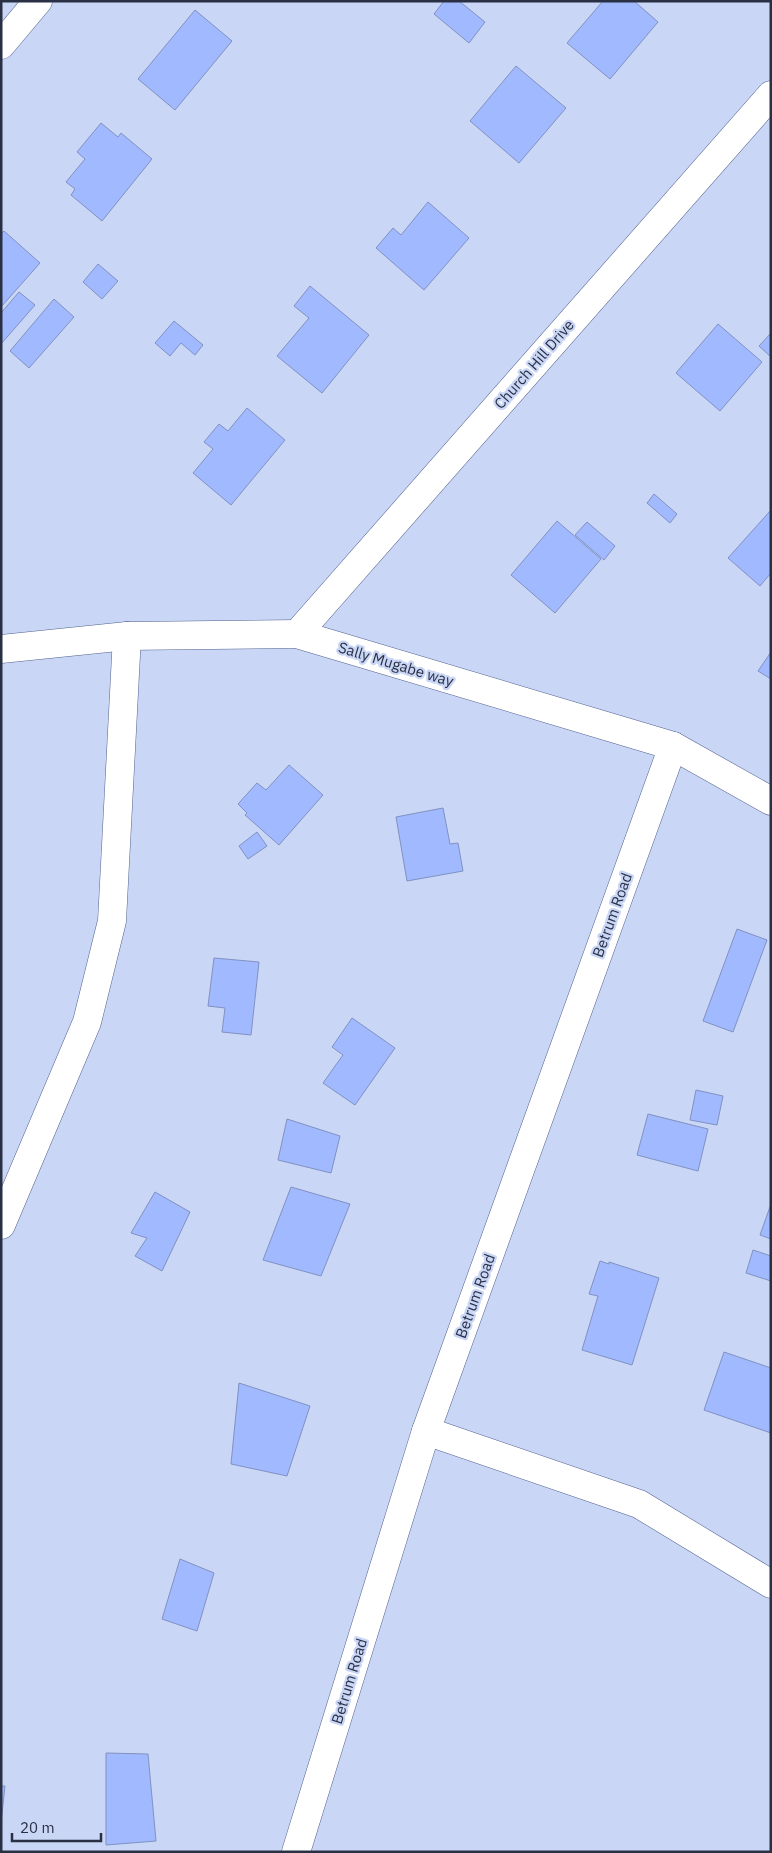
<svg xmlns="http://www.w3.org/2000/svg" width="772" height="1853" viewBox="0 0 772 1853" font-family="'IBM Plex Sans',sans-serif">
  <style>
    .building { fill: #a1b9fe; stroke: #8091c2 }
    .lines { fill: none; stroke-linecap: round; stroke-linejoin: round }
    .street-casing { stroke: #52628f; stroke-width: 29 }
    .street { stroke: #fff; stroke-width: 28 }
    .labels { text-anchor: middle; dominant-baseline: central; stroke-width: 4.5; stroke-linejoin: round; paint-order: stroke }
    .street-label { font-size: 15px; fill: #293044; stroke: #cad6f6 }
  </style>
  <rect width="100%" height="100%" fill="#cad6f6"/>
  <g class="building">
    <polygon points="444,1 459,1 485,22 469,43 434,14"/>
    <polygon points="603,1 634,1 658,22 610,79 567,43"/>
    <polygon points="195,10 232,41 175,110 138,79"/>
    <polygon points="516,66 566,108 519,163 470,121"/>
    <polygon points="101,123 118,137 121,133 152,159 102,221 71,195 75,189 66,182 85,159 77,152"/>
    <polygon points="428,202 469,238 424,290 376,248 393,228 401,235"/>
    <polygon points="4,231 40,263 1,307 1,234"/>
    <polygon points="98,264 118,281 102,299 83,282"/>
    <polygon points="310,286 369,335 322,393 277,356 309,318 294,306"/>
    <polygon points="19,292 35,305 1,344 1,313"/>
    <polygon points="54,299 74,317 29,368 10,351"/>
    <polygon points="174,321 203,345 195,355 181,343 170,356 155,343"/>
    <polygon points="718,324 762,362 720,411 676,373"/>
    <polygon points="771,333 771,357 759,346"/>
    <polygon points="247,408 285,440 231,505 193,473 213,449 204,442 219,424 228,431"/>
    <polygon points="654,494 677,514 670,523 647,503"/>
    <polygon points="771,510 771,573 760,586 728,558"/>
    <polygon points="557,521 601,559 555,613 511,575"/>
    <polygon points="587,522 615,546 604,560 575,535"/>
    <polygon points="771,652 771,679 758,671"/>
    <polygon points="289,765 323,795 279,845 245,815 247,813 238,804 257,783 266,790"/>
    <polygon points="443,808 450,844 458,843 463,871 407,881 396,817"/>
    <polygon points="257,832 267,846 248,859 239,846"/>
    <polygon points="737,929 767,940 733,1032 703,1021"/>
    <polygon points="214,958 259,962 251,1035 222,1032 225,1008 208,1006"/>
    <polygon points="352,1018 395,1048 355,1105 323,1083 343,1055 332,1047"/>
    <polygon points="696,1090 723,1096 717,1125 690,1120"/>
    <polygon points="648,1114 708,1129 698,1171 637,1155"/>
    <polygon points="287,1119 340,1136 331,1173 278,1160"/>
    <polygon points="291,1187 350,1204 321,1276 263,1260"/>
    <polygon points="155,1192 190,1212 162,1271 135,1256 147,1238 131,1233"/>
    <polygon points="771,1204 771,1239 760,1235"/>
    <polygon points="753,1250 771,1256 771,1281 746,1273"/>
    <polygon points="600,1261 609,1264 609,1262 659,1278 632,1365 582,1350 598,1296 589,1294"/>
    <polygon points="724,1352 771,1368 771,1433 704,1410"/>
    <polygon points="239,1383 310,1406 287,1476 231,1464"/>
    <polygon points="180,1559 214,1573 197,1631 162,1619"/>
    <polygon points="106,1753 148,1754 156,1841 106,1845"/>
    <polygon points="1,1786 5,1786 1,1823"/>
  </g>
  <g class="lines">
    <defs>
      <g id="street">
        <polyline points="1,45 38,1"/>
        <polyline points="297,634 771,95"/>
        <polyline points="1,649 127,636 297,634 673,746 771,801"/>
        <polyline points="1,1225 87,1022 112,921 127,636"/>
        <polyline points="426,1431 639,1504 771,1584"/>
        <polyline points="296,1852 426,1431 673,746"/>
      </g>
    </defs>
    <use href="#street" class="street-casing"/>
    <use href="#street" class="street"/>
  </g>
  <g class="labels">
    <g class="street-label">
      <text transform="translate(534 364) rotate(-49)">Church Hill Drive</text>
      <text transform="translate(396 664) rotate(17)">Sally Mugabe way</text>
      <text transform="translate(612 915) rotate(-70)">Betrum Road</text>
      <text transform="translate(475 1296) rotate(-70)">Betrum Road</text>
      <text transform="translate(349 1681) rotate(-73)">Betrum Road</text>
    </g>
  </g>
  <rect width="772" height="1853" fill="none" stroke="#293044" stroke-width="5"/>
  <path d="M12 1833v8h89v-8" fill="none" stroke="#293044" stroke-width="2.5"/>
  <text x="20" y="1833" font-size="15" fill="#293044" stroke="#cad6f6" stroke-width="4" paint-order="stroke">20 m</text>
</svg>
